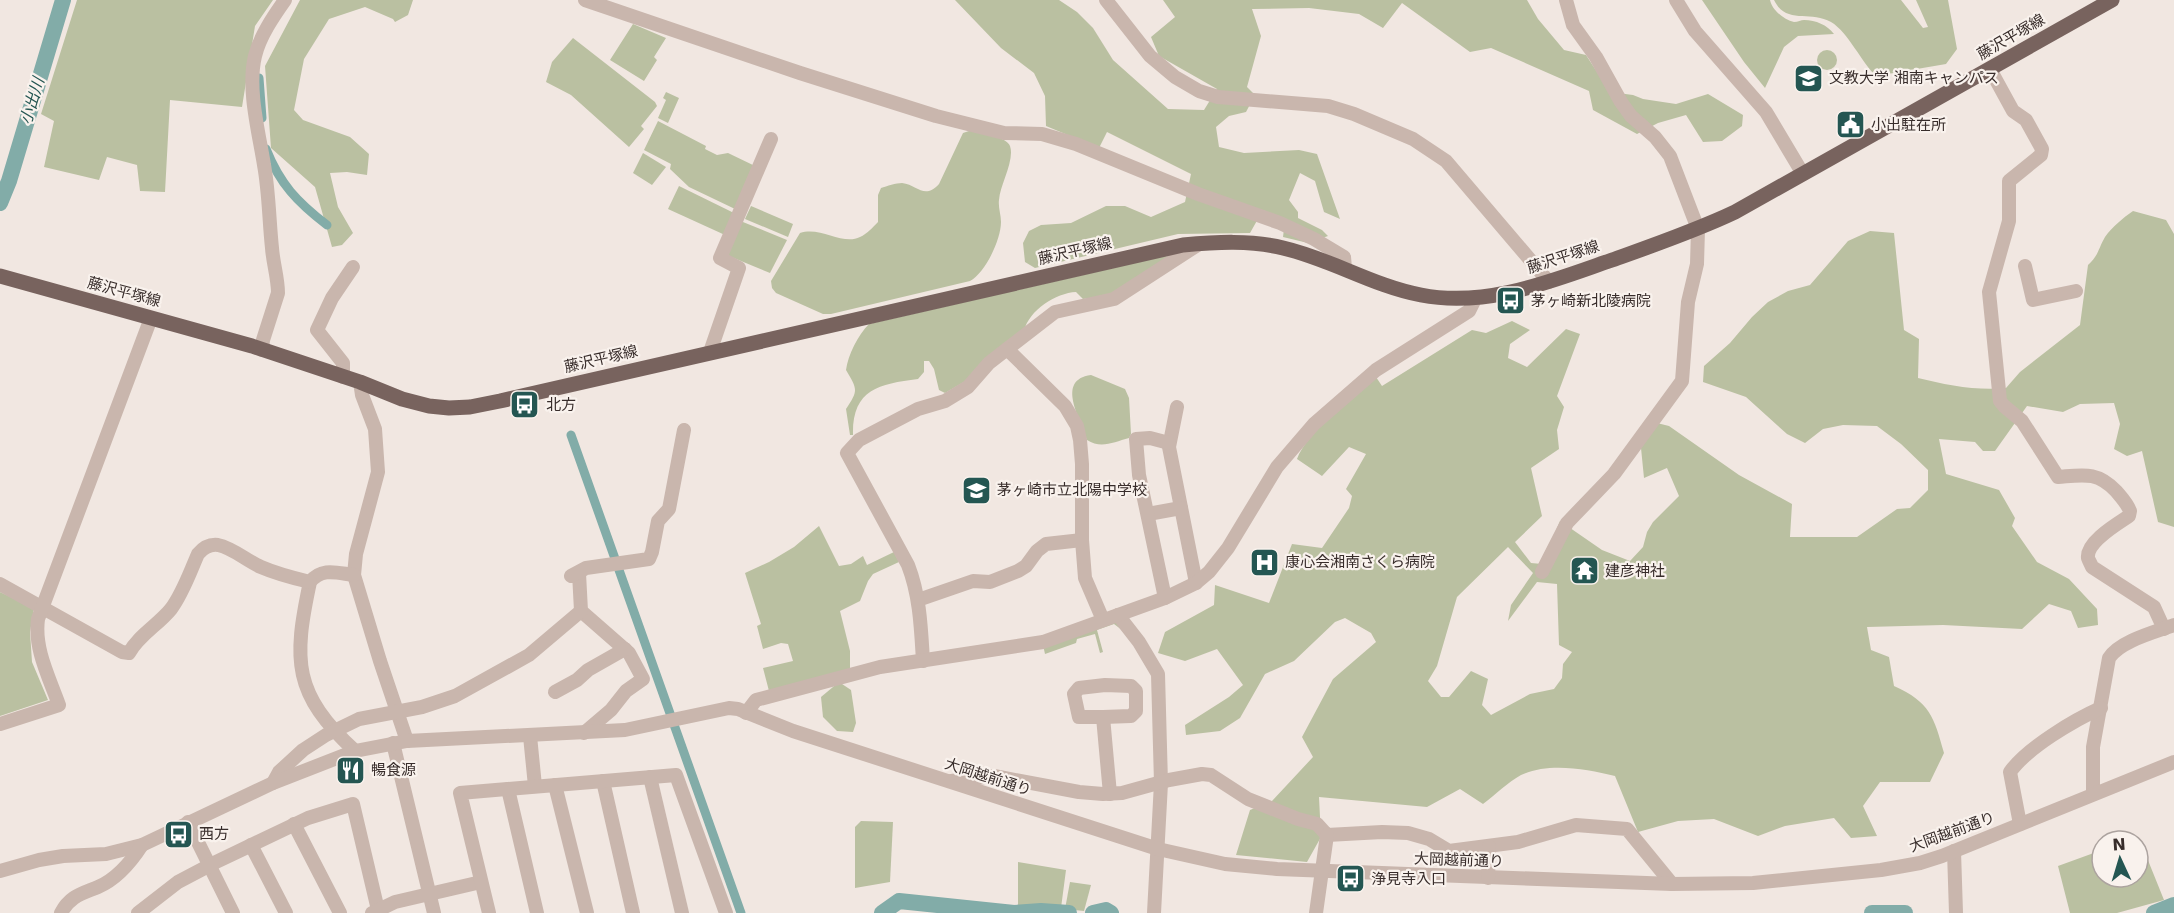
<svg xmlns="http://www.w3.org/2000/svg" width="2174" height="913" viewBox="0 0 2174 913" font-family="'DejaVu Sans','Noto Sans JP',sans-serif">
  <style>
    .green { fill: #bac0a1; fill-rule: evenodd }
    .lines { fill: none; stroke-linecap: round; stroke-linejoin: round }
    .canal { stroke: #82aca8; stroke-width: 9 }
    .river { stroke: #82aca8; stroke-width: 16 }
    .minor { stroke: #c9b6ad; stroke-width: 14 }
    .major { stroke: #78635e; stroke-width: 15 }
    .labels { text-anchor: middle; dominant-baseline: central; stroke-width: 4.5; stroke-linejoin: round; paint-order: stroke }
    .street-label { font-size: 15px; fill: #382d2b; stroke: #f9f2ed }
    .poi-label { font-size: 15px; fill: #382d2b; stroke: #f9f2ed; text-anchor: start }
    .water-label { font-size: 16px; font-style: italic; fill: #245652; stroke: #f9f2ed }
  </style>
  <rect width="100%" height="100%" fill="#f1e7e1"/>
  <g class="green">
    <polygon points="77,0 273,0 255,26 242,107 170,100 165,192 140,191 137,165 107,157 99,180 44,167 54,121 41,114"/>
    <polygon points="300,0 413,0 408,15 395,22 393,19 365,7 329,19 304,59 294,110 303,120 350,137 369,154 367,175 347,172 330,173 338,207 353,233 342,245 332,247 315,187 271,148 265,66"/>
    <polygon points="955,0 1059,0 1077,12 1093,28 1113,60 1168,109 1204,110 1217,89 1159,56 1151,37 1175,17 1163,0 1527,0 1538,19 1564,50 1586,55 1610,92 1633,95 1643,99 1676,104 1708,94 1743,115 1742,126 1722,141 1703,142 1686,115 1658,123 1637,134 1593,110 1589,91 1491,48 1470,52 1402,3 1383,28 1359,14 1309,8 1252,9 1261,36 1247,87 1255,95 1246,112 1229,116 1216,127 1219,147 1244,153 1299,150 1317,154 1340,219 1324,212 1315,181 1300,173 1289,200 1298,212 1298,218 1322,230 1328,236 1308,243 1283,237 1285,221 1263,210 1250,233 1178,234 1035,268 1025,262 1023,243 1029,231 1041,225 1071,223 1106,206 1125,206 1151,217 1185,202 1191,174 1107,132 1099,148 1046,126 1045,96 1034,73 1001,48"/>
    <path d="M1702,0H1770C1772,10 1784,20 1794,22C1798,22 1801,20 1804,20C1816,20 1827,25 1834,34L1798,36L1784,47L1765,88L1744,62Z"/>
    <path d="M1774,0H1901L1923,28L1928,27L1916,0H1948L1957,49L1946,64L1876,76C1862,63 1848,32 1831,22C1810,10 1786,25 1774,0Z"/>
    <polygon points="633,24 666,38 654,57 657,60 644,81 610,60"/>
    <polygon points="573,38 655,102 657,106 641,126 644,129 629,147 571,95 546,82 552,62"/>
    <circle cx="1827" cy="60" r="10"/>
    <polygon points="666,92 679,98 668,123 658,118 666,100 663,98"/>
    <polygon points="658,121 706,146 705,149 717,155 728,153 755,166 735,209 689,187 670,169 671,164 644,150"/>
    <path d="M969,131C978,131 1007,137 1010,146C1015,160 1000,185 999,200C998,207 1001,215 1001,222C1001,240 985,273 970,281L831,314H823L776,293L772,288L771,281L800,233C821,226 843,246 860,237C867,234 873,227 878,222V195L881,188C887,186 896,183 902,183C918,185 924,200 939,184L963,133Z"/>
    <polygon points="643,153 666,167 652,185 633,173"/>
    <polygon points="679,186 734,213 725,235 668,209"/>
    <polygon points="751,206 793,224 788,237 745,219"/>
    <path d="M2133,211L2166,220L2174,234V527L2158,522L2142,451L2127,456L2114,449L2120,424L2114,403L2080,404L2063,412L2027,406L1995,451H1983L1975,442L1939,439L1946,474L1999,490L2015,518L2012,526L2037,562L2069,579L2097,609L2098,625L2078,628L2071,611L2049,604L2022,629L1943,625L1867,627L1871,650L1889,657L1894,686C1930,702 1934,717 1944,753L1930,782H1880L1863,806L1877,836L1851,838L1834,818L1785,826L1758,836L1714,819L1678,821L1638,832L1615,776C1586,769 1549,762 1521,775C1508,782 1495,795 1483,804L1460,789L1427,807L1319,797L1321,837L1307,862L1236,855L1250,810L1272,801L1313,757L1302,737L1333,679L1376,642L1371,633L1345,618L1335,622L1294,661L1265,674L1240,718L1220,731L1186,735L1185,725L1229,697L1243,685L1217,649L1185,661L1158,653L1165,632L1214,605L1215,585L1269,603L1292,544L1322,548L1349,508L1352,496L1346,489L1366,454L1349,447L1322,476L1297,459C1307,432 1353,397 1376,377L1382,386L1472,330L1486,333L1512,321L1530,330L1510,344L1508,358L1527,367L1566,329L1580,334L1557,396L1564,407L1557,430L1559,449L1531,468L1542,516L1515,542L1531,563L1542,564L1560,521L1602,550L1630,561L1643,547L1647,532L1653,522L1679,496L1667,468L1644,478L1641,448L1657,423L1669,426L1739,475L1792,504L1790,537H1857L1897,509L1910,508L1928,490V470L1901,444L1877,426L1843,425L1823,429L1805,443L1787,434L1746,397L1703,382L1704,366L1730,343L1752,317L1768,302L1788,291L1810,285L1848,241L1870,231L1894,233L1904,330L1919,339L1918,378C1946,385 1977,391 2006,388L2020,372L2080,325L2088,265C2099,255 2098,249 2105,237C2112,227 2123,218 2133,211ZM1508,547L1533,573L1511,605L1508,621L1537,582L1557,584L1559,645L1572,652L1563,664L1562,678L1554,689L1530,694L1491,715L1482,705L1488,679L1471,671L1449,697H1441L1428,681L1437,666L1457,597Z"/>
    <polygon points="738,220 787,240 770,273 724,254"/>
    <path d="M1165,256L1170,257L1118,294L1083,299L1076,292C1056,293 1029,310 1024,331L969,379L945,393L939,390L934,369L929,361H924V372L918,379C878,384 852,390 853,435H850L846,409C859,390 857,389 846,370C848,355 858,335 869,324Z"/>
    <path d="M1091,375L1125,389L1129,398L1131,434L1129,438C1114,442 1101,449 1087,440C1081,419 1055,380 1091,375Z"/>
    <polygon points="819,526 839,566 851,564 863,556 867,565 894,552 899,562 873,574 868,581 860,601 840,611 850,651 850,669 769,691 763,668 793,661 788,644 781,643 763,649 757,626 761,624 745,573 769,562 794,547"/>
    <polygon points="0,592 34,608 30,632 32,662 48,700 0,716"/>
    <polygon points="1117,620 1122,630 1114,624 1097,630 1103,652 1100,653 1095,634 1077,639 1076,643 1045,654 1043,645"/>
    <polygon points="839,682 851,690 856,723 853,732 837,731 823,717 821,697"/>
    <polygon points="861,821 893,822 890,882 855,888 855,827"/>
    <polygon points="2139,838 2164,900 2117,913 2070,913 2058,866 2102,850 2102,877 2138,877 2138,841 2129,841"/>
    <polygon points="1018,862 1066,870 1061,908 1032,906 1018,908"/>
    <polygon points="1070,882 1091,885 1084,911 1065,909"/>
  </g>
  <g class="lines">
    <g class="canal">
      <polyline points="259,78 262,118"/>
      <path d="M266,149C280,184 297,202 327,225"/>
      <polyline points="571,435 741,913"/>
    </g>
    <g class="river">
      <polyline points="0,203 9,181 63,0"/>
      <polyline points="882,913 899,901 1014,913 1041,911 1069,913"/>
      <polyline points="1093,913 1106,910 1111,913"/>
      <polyline points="1872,913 1905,913"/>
      <polyline points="2154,913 2174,905"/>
    </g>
    <g class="minor">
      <polyline points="585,0 800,73 936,116 1004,133 1042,134 1076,144 1198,194 1280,223 1314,239 1344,257 1345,268"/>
      <polyline points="1106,0 1150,56 1175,77 1199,91 1218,97 1328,106 1354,114 1413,139 1446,161 1549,282"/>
      <polyline points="1676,0 1695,31 1766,112 1803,174"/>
      <path d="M1990,69L2013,111L2026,120L2042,149L2041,155L2009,181V221L1989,292L2000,401L2004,406L2022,421L2058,477C2083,475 2097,471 2116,491C2121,497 2127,503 2130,511L2129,516C2117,524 2086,542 2088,558C2089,561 2091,564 2092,567L2154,607L2164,629"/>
      <polyline points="2025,266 2033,300 2076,291"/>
      <polyline points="1007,349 1055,312 1114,299 1199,244"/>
      <path d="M262,350L263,340L278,293C278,278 273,263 272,248C269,220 269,192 264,165C259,133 247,89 255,56C260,36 273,17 285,0"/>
      <polyline points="710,352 739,268 720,258 771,139"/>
      <polyline points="343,377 343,363 317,330 332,298 353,267"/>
      <polyline points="360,382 362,395 375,429 378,472 356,554 354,575 380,661 407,741"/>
      <polyline points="1177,407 1169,447 1196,583"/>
      <polyline points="1148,514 1181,508"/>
      <polyline points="1542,572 1567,523 1614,474 1682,381 1688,302 1697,264 1698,229 1670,156 1655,137 1631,116 1621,102 1596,57 1573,25 1566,0"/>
      <polyline points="579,573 581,611 629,653 643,679 626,691 611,710 584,733"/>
      <path d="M354,575C337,573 322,567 310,582C293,661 293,694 355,751"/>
      <polyline points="571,576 586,568 649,559 652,552 658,521 669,509 684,430"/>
      <path d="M0,584L122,652L129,653C139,635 158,625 171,609C183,593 190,572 198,554C203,548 210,544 218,545C233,548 247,561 261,567C277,574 293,578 310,582"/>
      <polyline points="1165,598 1139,475 1136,439 1150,438 1169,443"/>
      <polyline points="918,600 973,581 990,582 1018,571 1026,566 1037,551 1046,544 1082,540"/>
      <polyline points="1118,615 1139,642 1158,674 1161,783 1154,913"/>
      <path d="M923,661C921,628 920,596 908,565L847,453L859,440L918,409L945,401L968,387L989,363L1007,349L1065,406L1077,426L1080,440L1082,464V540L1085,578L1103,620"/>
      <polyline points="555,692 577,680 588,670 625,649"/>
      <polyline points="746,713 756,700 880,667 1043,642 1165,598 1196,583 1209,572 1228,548 1277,467 1314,424 1376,370 1469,311 1476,297"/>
      <polyline points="1103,717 1131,716 1136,711 1136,691 1131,686 1105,685 1079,688 1074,694 1079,717 1103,717 1110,794"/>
      <path d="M0,724L59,705C49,677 34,649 38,619L151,318"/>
      <polyline points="530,736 535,786"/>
      <polyline points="393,743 434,913"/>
      <polyline points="650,777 682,913"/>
      <polyline points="603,781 633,913"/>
      <polyline points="951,781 994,776 1079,792 1103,794 1122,793 1169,780 1202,774 1211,775 1248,799 1298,819 1317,824 1327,835 1382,832 1408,833 1429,839 1449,851 1518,842 1576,825 1627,829 1672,884"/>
      <polyline points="273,783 279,772 303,750 326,735 359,719 422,707 455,696 529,655 581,611"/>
      <polyline points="555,785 587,913"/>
      <polyline points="508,789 537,913"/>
      <path d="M2093,794V747L2109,658C2120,641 2155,632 2174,625"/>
      <polyline points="188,822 233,913"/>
      <polyline points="294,824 340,913"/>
      <path d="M2020,824L2010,772C2027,748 2074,720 2101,708"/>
      <polyline points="251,845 286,913"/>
      <polyline points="1954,851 1956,913"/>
      <polyline points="0,871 39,860 63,856 106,854 142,845 273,783 355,751 407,741 625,730 729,708 738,709 793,731 1158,849 1225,864 1277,869 1672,884 1753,883 1881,870 1920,863 1942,856 2174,762"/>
      <polyline points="1488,878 1489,846"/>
      <path d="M61,913C70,896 81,894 98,887C117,879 131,862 142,845"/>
      <polyline points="138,913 178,882 216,862 308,818 353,804 378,910"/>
      <polyline points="372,913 395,902 481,882"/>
      <polyline points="489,913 460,793 676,775 726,913"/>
      <polyline points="1316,913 1327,835"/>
    </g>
    <path class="major" d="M0,276L252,346L360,382L402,399L429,406L449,408L470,407L500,401L1183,245C1216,242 1251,240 1283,248C1331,259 1373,286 1421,295C1487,308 1551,281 1612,260C1654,245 1695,231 1735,212L2112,0"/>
  </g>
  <defs>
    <symbol id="university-square" viewBox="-11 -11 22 22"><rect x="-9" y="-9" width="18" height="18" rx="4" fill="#245652" stroke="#f9f2ed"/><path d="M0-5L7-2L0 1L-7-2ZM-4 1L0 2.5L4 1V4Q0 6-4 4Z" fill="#fff"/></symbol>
    <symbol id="civic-square" viewBox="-11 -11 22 22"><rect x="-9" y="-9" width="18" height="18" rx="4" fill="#245652" stroke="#f9f2ed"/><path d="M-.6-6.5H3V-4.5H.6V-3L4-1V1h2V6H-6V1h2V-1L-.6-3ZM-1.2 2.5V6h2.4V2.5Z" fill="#fff"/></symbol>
    <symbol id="bus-square" viewBox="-11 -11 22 22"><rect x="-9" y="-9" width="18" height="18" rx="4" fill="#245652" stroke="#f9f2ed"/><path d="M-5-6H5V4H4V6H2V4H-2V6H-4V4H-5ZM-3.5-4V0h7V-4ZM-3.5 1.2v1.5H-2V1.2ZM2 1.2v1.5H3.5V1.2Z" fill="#fff"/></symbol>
    <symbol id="school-square" viewBox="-11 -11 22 22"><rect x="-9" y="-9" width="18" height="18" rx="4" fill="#245652" stroke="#f9f2ed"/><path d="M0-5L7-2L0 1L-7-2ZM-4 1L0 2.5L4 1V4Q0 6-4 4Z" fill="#fff"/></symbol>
    <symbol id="hospital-square" viewBox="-11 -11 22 22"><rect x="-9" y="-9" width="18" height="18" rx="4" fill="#245652" stroke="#f9f2ed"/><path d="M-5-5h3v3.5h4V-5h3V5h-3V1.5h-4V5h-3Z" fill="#fff"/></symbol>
    <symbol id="temple-square" viewBox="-11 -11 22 22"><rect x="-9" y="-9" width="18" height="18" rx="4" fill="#245652" stroke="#f9f2ed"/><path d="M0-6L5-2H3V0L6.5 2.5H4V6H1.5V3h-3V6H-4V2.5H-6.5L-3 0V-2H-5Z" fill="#fff"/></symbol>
    <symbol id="restaurant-square" viewBox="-11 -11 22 22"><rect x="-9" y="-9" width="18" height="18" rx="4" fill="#245652" stroke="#f9f2ed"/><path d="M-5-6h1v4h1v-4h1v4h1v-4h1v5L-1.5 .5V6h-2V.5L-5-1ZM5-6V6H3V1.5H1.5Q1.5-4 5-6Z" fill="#fff"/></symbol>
  </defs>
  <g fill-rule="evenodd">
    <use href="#university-square" x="1792" y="62" width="33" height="33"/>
    <use href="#civic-square" x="1834" y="108" width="33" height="33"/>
    <use href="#bus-square" x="1494" y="284" width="33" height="33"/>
    <use href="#bus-square" x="508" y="388" width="33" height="33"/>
    <use href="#school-square" x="960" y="474" width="33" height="33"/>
    <use href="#hospital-square" x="1248" y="546" width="33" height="33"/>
    <use href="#temple-square" x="1568" y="554" width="33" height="33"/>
    <use href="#restaurant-square" x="334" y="754" width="33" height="33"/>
    <use href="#bus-square" x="162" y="818" width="33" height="33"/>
    <use href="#bus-square" x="1334" y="862" width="33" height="33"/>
  </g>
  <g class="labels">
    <g class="street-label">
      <text transform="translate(2011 37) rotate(-30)">藤沢平塚線</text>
      <text transform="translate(1075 251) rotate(-13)">藤沢平塚線</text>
      <text transform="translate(1563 257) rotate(-18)">藤沢平塚線</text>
      <text transform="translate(124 292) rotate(15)">藤沢平塚線</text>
      <text transform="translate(601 359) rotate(-13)">藤沢平塚線</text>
      <text transform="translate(988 777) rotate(18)">大岡越前通り</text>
      <text transform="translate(1952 832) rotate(-20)">大岡越前通り</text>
      <text transform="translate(1459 860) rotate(2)">大岡越前通り</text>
    </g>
    <g class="poi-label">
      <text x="1829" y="78">文教大学 湘南キャンパス</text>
      <text x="1871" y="125">小出駐在所</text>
      <text x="1531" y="301">茅ヶ崎新北陵病院</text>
      <text x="546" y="405">北方</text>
      <text x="997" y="490">茅ヶ崎市立北陽中学校</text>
      <text x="1285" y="562">康心会湘南さくら病院</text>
      <text x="1605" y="571">建彦神社</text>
      <text x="371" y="770">暢食源</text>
      <text x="199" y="834">西方</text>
      <text x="1371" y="879">浄見寺入口</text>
    </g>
    <g class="water-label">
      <text transform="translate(32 101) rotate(-73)">小出川</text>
    </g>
  </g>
  <g transform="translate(2120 859) rotate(356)"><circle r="28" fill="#f9f2ed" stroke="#aca39f" stroke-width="1.5"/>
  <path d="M0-4.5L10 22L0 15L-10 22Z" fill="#245652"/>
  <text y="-9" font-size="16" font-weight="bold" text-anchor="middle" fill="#382d2b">N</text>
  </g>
</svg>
